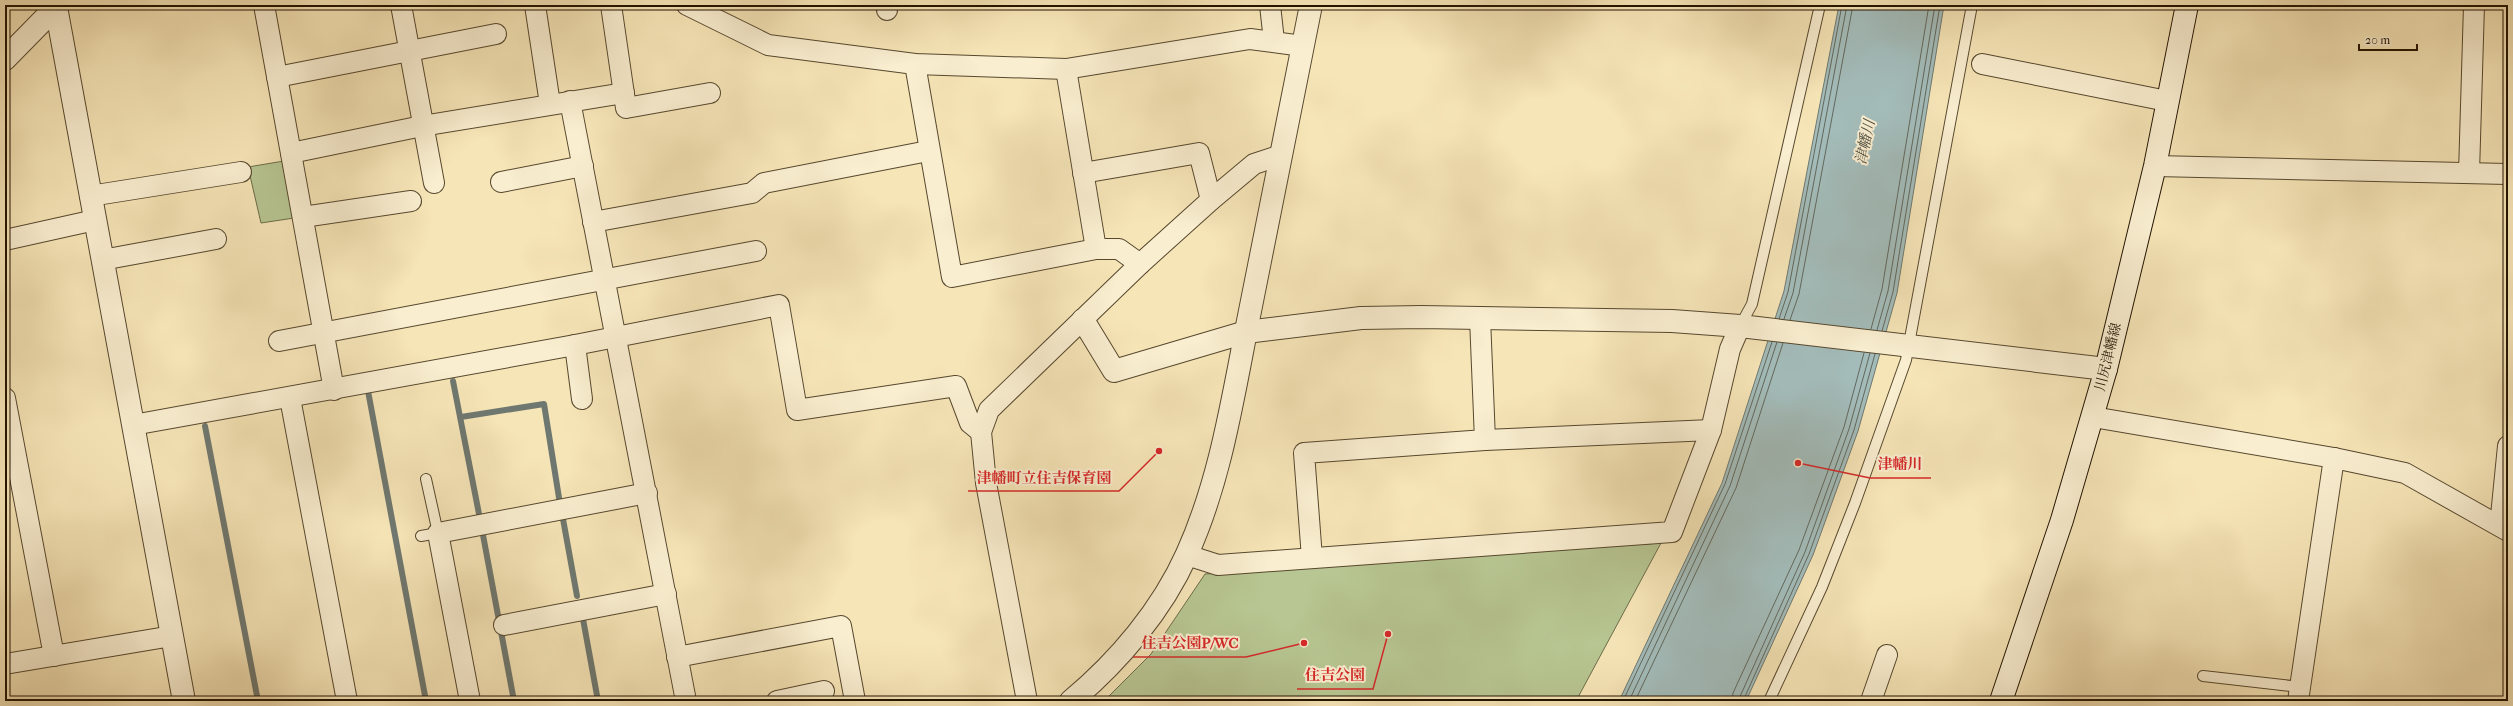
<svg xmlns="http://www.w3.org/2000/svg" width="2513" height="706" viewBox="0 0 2513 706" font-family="'IM FELL French Canon','Noto Serif JP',serif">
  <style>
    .green { fill: #b7c692; stroke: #6c6c49 }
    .water { fill: #a3bcba; stroke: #6f7870 }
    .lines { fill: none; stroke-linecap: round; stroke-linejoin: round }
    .shore { stroke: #62685d; stroke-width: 1 }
    .stream { stroke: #6f7870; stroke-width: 6 }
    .service-casing { stroke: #57482e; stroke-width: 12 }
    .minor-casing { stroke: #57482e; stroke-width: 22 }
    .tertiary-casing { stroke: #57482e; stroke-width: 24 }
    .secondary-casing { stroke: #221300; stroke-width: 24 }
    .service { stroke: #f9eed0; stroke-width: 10 }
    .minor { stroke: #f9eed0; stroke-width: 20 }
    .tertiary { stroke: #f9eed0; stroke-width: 22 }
    .secondary { stroke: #f9eed0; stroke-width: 22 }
    .labels { text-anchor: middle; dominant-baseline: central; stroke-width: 4; stroke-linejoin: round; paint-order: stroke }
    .street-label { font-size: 14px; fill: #221300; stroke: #f9eed0 }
    .water-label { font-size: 15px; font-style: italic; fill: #4f4e41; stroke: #f9eed0 }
    .leader { fill: none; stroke: #d62828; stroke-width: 1.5 }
    .callout-dot { fill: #d62828; stroke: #f9eed0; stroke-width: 1.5 }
    .callout-label { font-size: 15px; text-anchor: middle; font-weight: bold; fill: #d62828; stroke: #f9eed0; stroke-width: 4; stroke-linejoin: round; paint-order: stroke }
  </style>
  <rect width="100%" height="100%" fill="#f6e5b7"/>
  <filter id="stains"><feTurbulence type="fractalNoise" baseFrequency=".005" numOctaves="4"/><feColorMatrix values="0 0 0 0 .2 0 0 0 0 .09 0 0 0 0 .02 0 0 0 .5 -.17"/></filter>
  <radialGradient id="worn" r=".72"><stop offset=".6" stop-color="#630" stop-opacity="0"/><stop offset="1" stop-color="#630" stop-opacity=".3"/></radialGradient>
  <g class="green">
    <polygon points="284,161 294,218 261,223 248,167"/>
    <polygon points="1661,543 1576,701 1104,701 1151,654 1205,574"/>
  </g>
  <polygon class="water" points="1839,5 1944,5 1897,293 1858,431 1813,555 1746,701 1619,701 1722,483 1784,291"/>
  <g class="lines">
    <g class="shore">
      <polyline points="1779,319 1788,292 1842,5"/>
      <polyline points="1784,319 1793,293 1847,5"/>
      <polyline points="1790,320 1799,294 1853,5"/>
      <polyline points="1871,329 1882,289 1929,5"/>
      <polyline points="1877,330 1888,291 1935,5"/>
      <polyline points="1882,331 1893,292 1940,5"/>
      <polyline points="1623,701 1725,484 1772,342"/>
      <polyline points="1629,701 1730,486 1777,342"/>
      <polyline points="1635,701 1736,488 1783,343"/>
      <polyline points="1732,701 1733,693 1799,550 1844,427 1864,353"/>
      <polyline points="1738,701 1805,552 1849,429 1870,353"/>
      <polyline points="1743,701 1809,554 1854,430 1875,354"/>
    </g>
    <g class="stream">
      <polyline points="453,381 480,519"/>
      <polyline points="368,391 426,701"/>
      <polyline points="461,417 544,404 560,504"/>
      <polyline points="205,426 258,701"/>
      <polyline points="563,519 577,596"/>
      <polyline points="483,535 514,701"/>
      <polyline points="583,619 598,701"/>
    </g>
    <defs>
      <g id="service">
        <polyline points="1740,326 1752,304 1820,5"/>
        <polyline points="421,536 438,533 426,479"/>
        <polyline points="2203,676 2300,687"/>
        <polyline points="1769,701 1822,587 1855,503 1906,360 1972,5"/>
      </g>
      <g id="minor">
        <polyline points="264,5 334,390"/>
        <polyline points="401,5 434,183"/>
        <polyline points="535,5 550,104"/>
        <polyline points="611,5 626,108 710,93"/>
        <polyline points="687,5 768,45 915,64 1066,69 1250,39 1303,46"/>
        <polyline points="887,5 887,10"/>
        <polyline points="1270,5 1274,41"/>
        <polyline points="915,64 952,277 1096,249 1119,249 1140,264"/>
        <polyline points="1982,64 2167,101"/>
        <polyline points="1066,69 1096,249"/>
        <polyline points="277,77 496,34"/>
        <polyline points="570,101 686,701"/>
        <polyline points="291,153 422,126 624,93"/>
        <polyline points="2155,166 2508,174"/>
        <polyline points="1083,173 1199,153 1211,200"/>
        <polyline points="2469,173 2474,5"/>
        <polyline points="501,182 583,166"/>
        <polyline points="90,196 241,172"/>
        <polyline points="303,217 411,201"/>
        <polyline points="593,222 752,193 764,183 928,151"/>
        <polyline points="5,240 95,220"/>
        <polyline points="102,260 216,239"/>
        <polyline points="1480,318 1485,440"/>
        <polyline points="279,341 756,251"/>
        <polyline points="575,345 582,399"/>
        <polyline points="5,398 54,656"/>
        <polyline points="290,398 347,701"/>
        <polyline points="2093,417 2334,458 2405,473 2508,531"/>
        <polyline points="133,425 575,345 779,305 797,410 956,386 970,423 981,432"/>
        <polyline points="2500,526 2508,446"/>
        <polyline points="1187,555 1218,565 1672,532 1711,430 1730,349 1740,326"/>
        <polyline points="1312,558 1304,453 1485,440 1711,430"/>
        <polyline points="504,625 666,594"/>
        <polyline points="677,657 841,626 855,701"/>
        <polyline points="5,664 172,636"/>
        <polyline points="470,701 438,533 647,493"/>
        <polyline points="777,701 824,691"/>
        <polyline points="1027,701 986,483 981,432 989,410 1140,264 1211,200 1254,164 1281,155"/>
        <polyline points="1871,701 1887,655"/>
        <polyline points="2298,701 2334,458"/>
      </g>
      <g id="tertiary">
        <polyline points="56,7 184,701"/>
        <polyline points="5,59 58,5"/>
        <polyline points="1083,320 1114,371 1246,332 1361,318 1421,317 1672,321 1740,326 2106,369"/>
        <path d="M1071,701C1118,662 1162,610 1187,554C1221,479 1233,396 1249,316C1269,213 1290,109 1311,5"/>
      </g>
      <polyline id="secondary" points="2001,701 2062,520 2106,369 2155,166 2187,5"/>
    </defs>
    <use href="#service" class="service-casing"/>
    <use href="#minor" class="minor-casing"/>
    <use href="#tertiary" class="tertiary-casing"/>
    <use href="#secondary" class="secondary-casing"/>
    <use href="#service" class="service"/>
    <use href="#minor" class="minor"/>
    <use href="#tertiary" class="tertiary"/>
    <use href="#secondary" class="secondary"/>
  </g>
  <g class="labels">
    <g class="street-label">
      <text transform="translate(2108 357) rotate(-76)">川尻津幡線</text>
    </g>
    <g class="water-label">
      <text transform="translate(1865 142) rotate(-78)">津幡川</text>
    </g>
  </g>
  <path class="leader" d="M1798 463L1870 478H1931M1159 451L1119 491H968M1304 643L1246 657H1133M1388 634L1373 689H1297"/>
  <g class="callout-dot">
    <circle cx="1798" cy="463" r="4"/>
    <circle cx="1159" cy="451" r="4"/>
    <circle cx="1304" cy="643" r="4"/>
    <circle cx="1388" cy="634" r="4"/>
  </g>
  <g class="callout-label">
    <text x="1900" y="469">津幡川</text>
    <text x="1044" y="483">津幡町立住吉保育園</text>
    <text x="1190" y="648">住吉公園P/WC</text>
    <text x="1335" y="680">住吉公園</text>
  </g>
  <rect width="2513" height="706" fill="none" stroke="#f6e5b7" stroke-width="20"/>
  <rect x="6" y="6" width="2501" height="694" fill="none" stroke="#221300" stroke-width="2"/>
  <rect x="10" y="10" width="2493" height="686" fill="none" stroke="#221300"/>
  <path d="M2359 44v6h58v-6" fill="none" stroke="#221300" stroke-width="2"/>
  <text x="2365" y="44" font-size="12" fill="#221300" stroke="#f9eed0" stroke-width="3" paint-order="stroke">20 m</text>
  <rect width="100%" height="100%" filter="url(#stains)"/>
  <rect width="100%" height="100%" fill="url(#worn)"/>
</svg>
